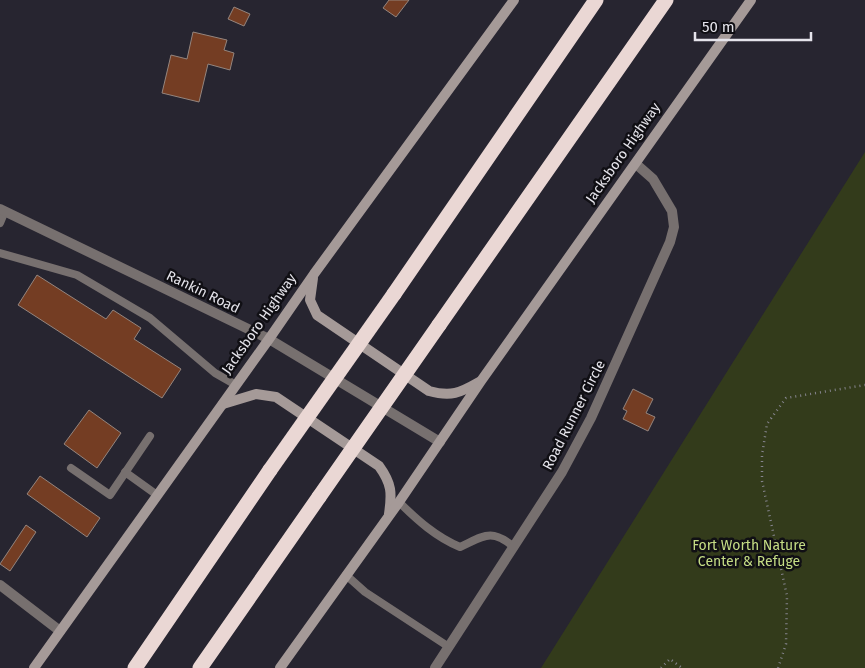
<svg xmlns="http://www.w3.org/2000/svg" width="865" height="668" viewBox="0 0 865 668" font-family="'Fira Sans',sans-serif">
  <style>
    .green { fill: #333b1b }
    .building { fill: #743d23; stroke: #94857e }
    .lines { fill: none; stroke-linecap: round; stroke-linejoin: round }
    .path { stroke: #85848d; stroke-width: 2.5; stroke-dasharray: 1 4; stroke-linecap: butt }
    .service { stroke: #77706f; stroke-width: 8 }
    .minor { stroke: #77706f; stroke-width: 10 }
    .secondary { stroke: #a59a98; stroke-width: 10 }
    .motorway { stroke: #ead7d4; stroke-width: 15 }
    .motorway-bridge { stroke: #ead7d4; stroke-width: 15 }
    .labels { text-anchor: middle; dominant-baseline: central; stroke-width: 5; stroke-linejoin: round; paint-order: stroke }
    .street-label { font-size: 14px; fill: #e5e4eb; stroke: #100f14 }
    .park-label { font-size: 14px; fill: #c5dd85; stroke: #100f14 }
  </style>
  <rect width="100%" height="100%" fill="#272530"/>
  <polygon class="green" points="865,152 865,668 541,668"/>
  <g class="building">
    <polygon points="389,0 409,0 396,17 383,8"/>
    <polygon points="234,7 250,14 244,26 228,19"/>
    <polygon points="193,32 227,40 224,50 234,53 230,70 208,64 199,102 162,93 171,55 187,59"/>
    <polygon points="37,275 106,319 113,310 141,328 134,339 181,369 162,398 18,305"/>
    <polygon points="633,389 653,399 646,413 655,417 648,431 623,419 627,411 623,409"/>
    <polygon points="89,410 121,433 97,468 64,444"/>
    <polygon points="40,476 100,518 87,537 27,494"/>
    <polygon points="26,525 36,532 10,571 0,564"/>
  </g>
  <g class="lines">
    <g class="path">
      <polyline points="661,668 670,659 682,668"/>
      <polyline points="778,668 786,644 787,596 762,481 762,455 767,424 786,398 865,385"/>
    </g>
    <g class="service">
      <polyline points="0,223 5,211"/>
      <polyline points="0,253 77,275 150,318 215,373 236,385"/>
      <polyline points="71,468 110,495 150,436"/>
      <polyline points="125,472 157,495"/>
      <path d="M399,502C417,520 436,537 460,547C484,536 491,528 514,547"/>
      <polyline points="346,575 365,592 449,647"/>
    </g>
    <g class="minor">
      <polyline points="0,209 269,339 440,442"/>
      <polyline points="0,585 60,631"/>
      <polyline points="435,668 562,472 591,418 670,242 674,227 672,211 653,179 636,164"/>
    </g>
    <g class="secondary">
      <path d="M313,278L310,300L317,315L429,391C451,397 460,393 479,382"/>
      <path d="M223,404L256,394L276,397L379,466C392,484 392,493 389,514"/>
      <polyline points="34,668 269,339 314,274 514,0"/>
      <polyline points="280,668 399,502 481,381 751,0"/>
    </g>
    <g class="motorway">
      <polyline points="394,294 596,0"/>
      <polyline points="439,325 666,0"/>
      <polyline points="135,668 270,470"/>
      <polyline points="200,668 319,497"/>
    </g>
    <g class="motorway-bridge">
      <polyline points="270,470 394,294"/>
      <polyline points="319,497 439,325"/>
    </g>
  </g>
  <g class="labels">
    <g class="street-label">
      <text transform="translate(623 153) rotate(-55)">Jacksboro Highway</text>
      <text transform="translate(203 292) rotate(26)">Rankin Road</text>
      <text transform="translate(259 324) rotate(-55)">Jacksboro Highway</text>
      <text transform="translate(574 415) rotate(-63)">Road Runner Circle</text>
    </g>
    <g class="park-label">
      <text x="749" y="545">Fort Worth Nature<tspan x="749" dy="16">Center &amp; Refuge</tspan></text>
    </g>
  </g>
  <path d="M695 32v8h116v-8" fill="none" stroke="#e5e4eb" stroke-width="2.5"/>
  <text x="702" y="32" font-size="15" fill="#e5e4eb" stroke="#100f14" stroke-width="4" paint-order="stroke">50 m</text>
</svg>
